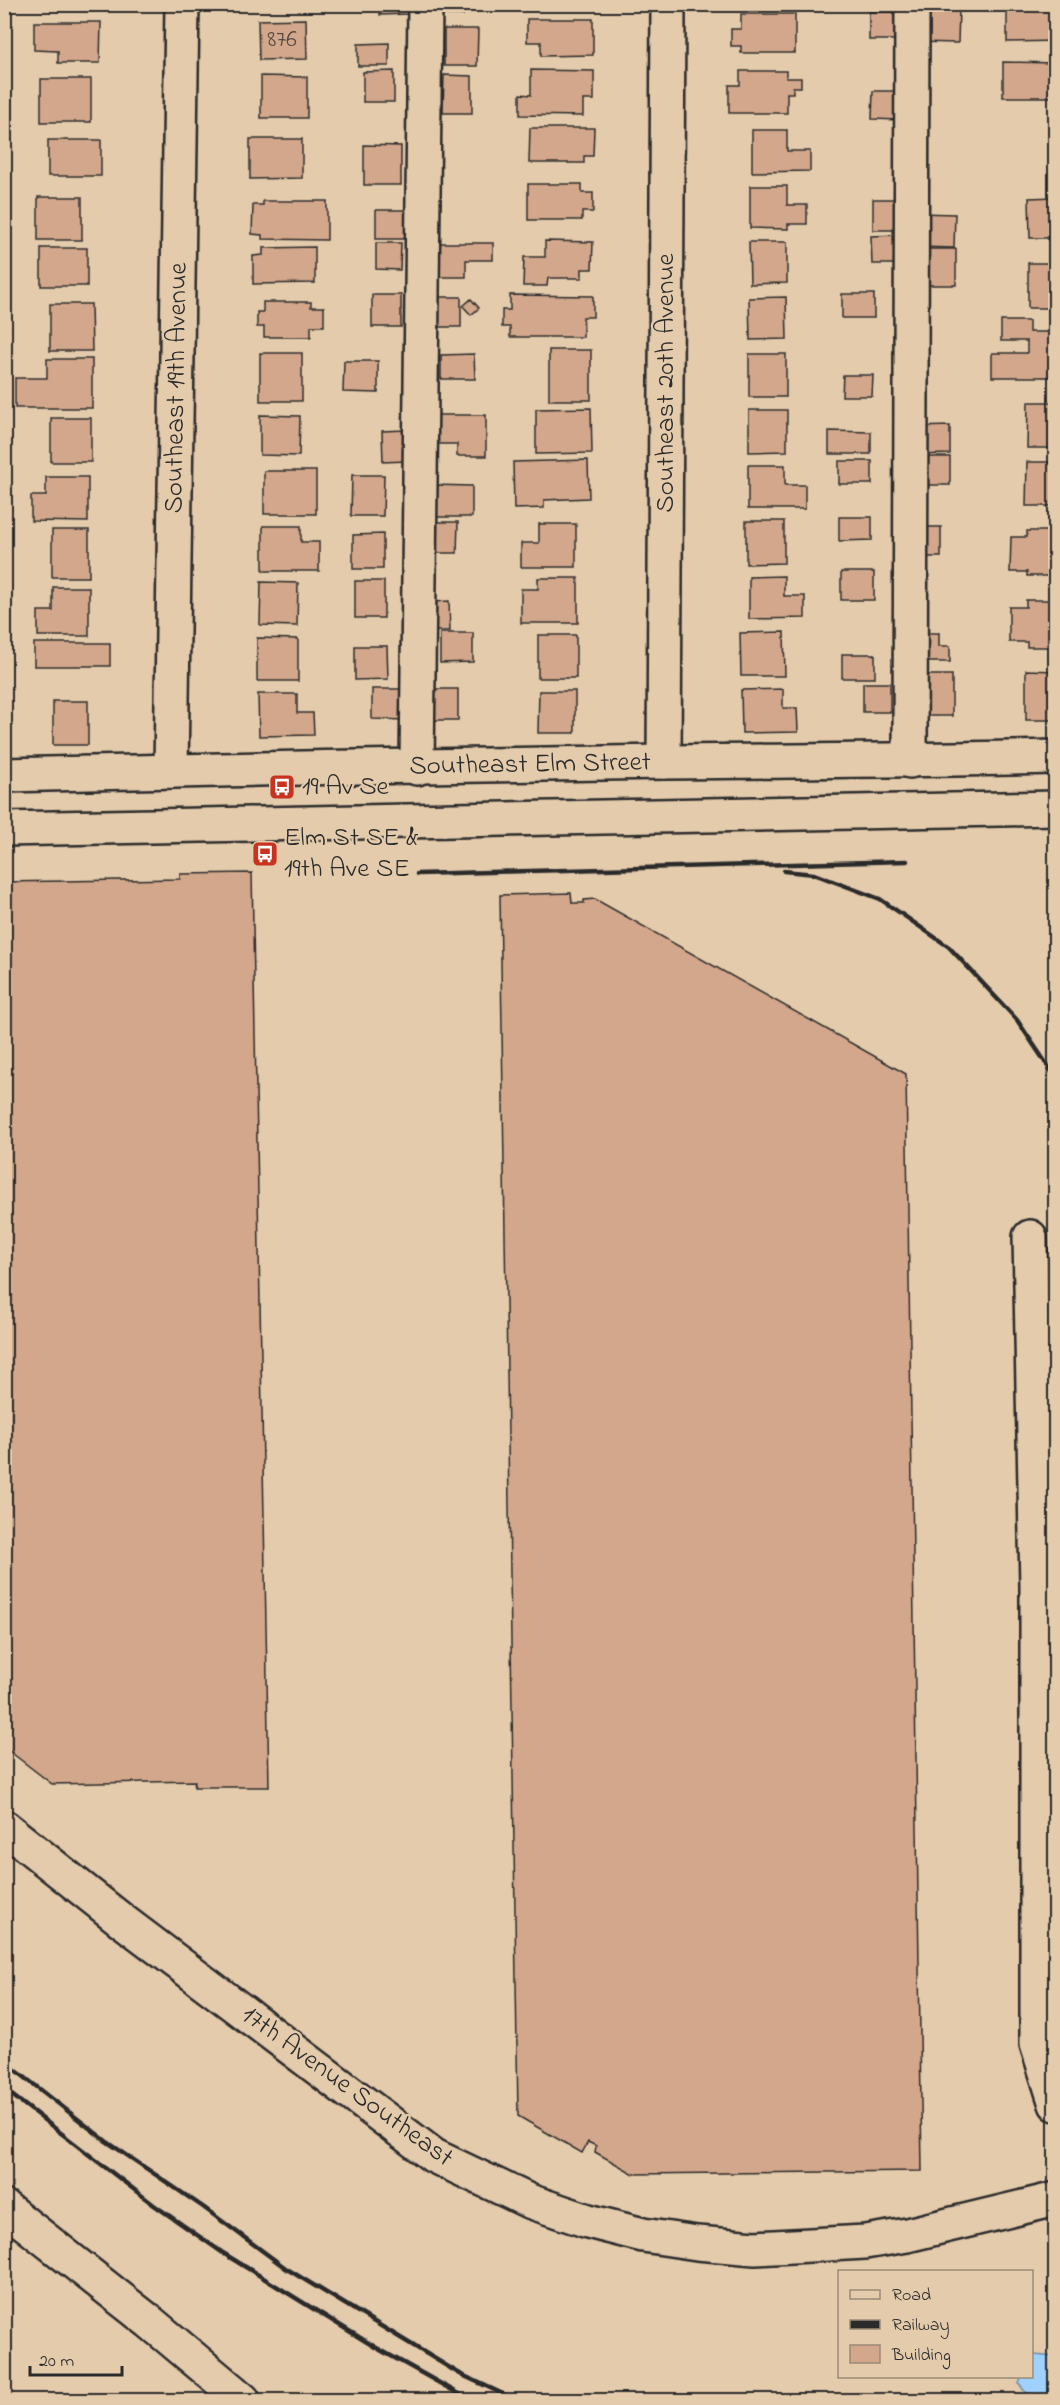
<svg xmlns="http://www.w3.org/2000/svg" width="1060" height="2405" viewBox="0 0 1060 2405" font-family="'Indie Flower',sans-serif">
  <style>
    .water { fill: #a0d0fc; stroke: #718ea8; stroke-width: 1.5 }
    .building { fill: #d3a78b; stroke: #2b2b2b; stroke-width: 1.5 }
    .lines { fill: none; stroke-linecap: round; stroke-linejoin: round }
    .minor-casing { stroke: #2b2b2b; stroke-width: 38 }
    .minor { stroke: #e4cbac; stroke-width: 33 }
    .rail { stroke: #2b2b2b; stroke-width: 4.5 }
    .labels { text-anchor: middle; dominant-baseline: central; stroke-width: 4.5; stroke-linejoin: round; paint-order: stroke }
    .number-label { font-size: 24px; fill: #554a43 }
    .street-label { font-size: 27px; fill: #2b2b2b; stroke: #e4cbac }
    .poi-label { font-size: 27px; fill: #2b2b2b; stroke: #e4cbac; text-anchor: start }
  </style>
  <rect width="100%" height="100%" fill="#e4cbac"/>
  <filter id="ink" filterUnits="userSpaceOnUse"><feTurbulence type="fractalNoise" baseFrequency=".0167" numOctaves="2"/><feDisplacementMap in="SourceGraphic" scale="12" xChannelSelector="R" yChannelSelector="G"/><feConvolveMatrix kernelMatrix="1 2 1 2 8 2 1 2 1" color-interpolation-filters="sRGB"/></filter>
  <g filter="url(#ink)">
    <path class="water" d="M1034,2355L1055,2357V2400C1033,2401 1031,2403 1019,2383L1021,2377L1032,2376V2358Z"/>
    <g class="building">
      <rect x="46" y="4" width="51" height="2"/>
      <polygon points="380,4 408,4 408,14 380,15"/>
      <polygon points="432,4 463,4 463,15 431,14"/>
      <rect x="545" y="4" width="41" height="3"/>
      <polygon points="919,7 959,8 958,43 918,42"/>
      <polygon points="1056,8 1056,41 1007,42 1007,9"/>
      <rect x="869" y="12" width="32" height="28"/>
      <polygon points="741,14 795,14 795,53 741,53 741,46 731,46 731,29 741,29"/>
      <polygon points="306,19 307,59 259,60 258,20"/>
      <polygon points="527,19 593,19 593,55 541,56 541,42 527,42"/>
      <polygon points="34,22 101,22 100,63 58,63 58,51 34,50"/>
      <polygon points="444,29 478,29 477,66 444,66"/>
      <polygon points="389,43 389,66 358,66 358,44"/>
      <polygon points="1003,62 1056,63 1056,97 1003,97"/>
      <polygon points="531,70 594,71 594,100 583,100 583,116 520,115 520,94 531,95"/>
      <polygon points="394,71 394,102 363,102 363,72"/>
      <polygon points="740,71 786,71 786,78 801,78 801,87 793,87 793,93 787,93 787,113 729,113 729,85 740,85"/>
      <polygon points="444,75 472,76 472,113 443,113"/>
      <polygon points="261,76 307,77 307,118 261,118"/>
      <rect x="41" y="79" width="50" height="43"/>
      <polygon points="873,91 900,91 900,120 872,119"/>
      <polygon points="530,128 594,128 593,156 584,156 584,163 529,163"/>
      <polygon points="752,130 787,130 787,151 810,151 810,171 752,172"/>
      <polygon points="250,139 302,139 302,178 250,179"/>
      <rect x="48" y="140" width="53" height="36"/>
      <polygon points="364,145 401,146 401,185 364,185"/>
      <polygon points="528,184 582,184 582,193 593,193 593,212 582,212 582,220 528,220"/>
      <polygon points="750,186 787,186 787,205 807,205 807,224 788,224 788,229 750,228"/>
      <rect x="38" y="197" width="44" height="43"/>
      <polygon points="1056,197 1056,238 1030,238 1029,198"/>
      <rect x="873" y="199" width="26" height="31"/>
      <polygon points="263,201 327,201 327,240 262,239 262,235 252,234 253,205 263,205"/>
      <rect x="376" y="210" width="34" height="29"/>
      <polygon points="918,213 955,214 954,248 917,247"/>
      <polygon points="899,235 899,264 872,264 871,236"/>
      <polygon points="545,241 593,242 592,269 582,269 582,278 548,278 547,286 523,286 524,257 545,257"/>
      <polygon points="749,242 787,242 787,283 750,284"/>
      <polygon points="376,243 401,243 400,270 376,269"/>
      <polygon points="438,243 493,243 493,260 466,260 466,277 438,277"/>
      <polygon points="315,247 315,283 253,284 253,256 263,255 263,248"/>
      <rect x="41" y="248" width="46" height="38"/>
      <rect x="918" y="249" width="38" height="36"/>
      <rect x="1028" y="263" width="28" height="45"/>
      <rect x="842" y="294" width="32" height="24"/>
      <rect x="372" y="295" width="29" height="32"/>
      <polygon points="510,295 593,296 593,317 583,317 583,337 510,337 510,327 502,327 502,310 510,310"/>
      <rect x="430" y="297" width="31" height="30"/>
      <polygon points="786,297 787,339 750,340 749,298"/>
      <polygon points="471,299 479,308 471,315 463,306"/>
      <polygon points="263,302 311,302 311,307 324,307 324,326 311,326 311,337 264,337 264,327 257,327 257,312 263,312"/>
      <polygon points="50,304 91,304 92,351 50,351"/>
      <polygon points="1001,321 1029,321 1029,332 1056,332 1056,377 992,377 992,353 1027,353 1027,341 1001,341"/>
      <rect x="549" y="350" width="42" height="50"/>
      <rect x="260" y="353" width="42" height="48"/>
      <polygon points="474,354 475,379 441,379 441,355"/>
      <rect x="749" y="354" width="37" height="43"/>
      <polygon points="47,359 92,359 92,408 15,408 15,378 47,378"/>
      <polygon points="344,361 378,361 378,393 343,392"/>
      <polygon points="843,375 873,375 872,396 842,396"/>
      <polygon points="1028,402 1056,402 1056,448 1027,448"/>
      <polygon points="591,408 592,453 536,454 536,409"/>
      <polygon points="749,410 787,410 787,451 749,452"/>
      <polygon points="260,415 300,416 299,456 260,455"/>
      <polygon points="437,415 486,415 486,456 457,456 457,444 437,444"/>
      <rect x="51" y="418" width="40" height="44"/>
      <polygon points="950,426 950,454 917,455 916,427"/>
      <polygon points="406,430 407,461 383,462 382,431"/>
      <polygon points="829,431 871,432 871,454 829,454"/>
      <polygon points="918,457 950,457 950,485 917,485"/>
      <polygon points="588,460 589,498 544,500 544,508 514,509 513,462"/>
      <rect x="839" y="461" width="33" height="23"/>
      <polygon points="1027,462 1054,462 1056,506 1026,506"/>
      <polygon points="748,465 785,465 785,485 805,485 805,509 748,509"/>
      <rect x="264" y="471" width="52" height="43"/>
      <polygon points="352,475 384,475 383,516 351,516"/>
      <polygon points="46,477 88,477 88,522 31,521 31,496 46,496"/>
      <polygon points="431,485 472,486 472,517 431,517"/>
      <polygon points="839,517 872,517 872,540 839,541"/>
      <polygon points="746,521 784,521 784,563 746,564"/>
      <polygon points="433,522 458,522 457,553 433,553"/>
      <polygon points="539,524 576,524 576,567 521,567 521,543 539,543"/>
      <polygon points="263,526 301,526 301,542 319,542 319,571 263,571"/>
      <rect x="916" y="527" width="25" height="30"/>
      <rect x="52" y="530" width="37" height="47"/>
      <polygon points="1027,531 1056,531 1056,576 1027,576 1027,572 1010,572 1011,537 1027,537"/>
      <polygon points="383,534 383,569 353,569 353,535"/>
      <rect x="841" y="572" width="33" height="28"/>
      <polygon points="784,576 784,596 805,596 805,618 749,619 749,577"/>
      <polygon points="538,578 578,578 578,623 521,623 521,589 538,589"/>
      <rect x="355" y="581" width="29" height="37"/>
      <polygon points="261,582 298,583 297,626 260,625"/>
      <polygon points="53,587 89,587 89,636 38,636 38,611 53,611"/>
      <polygon points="1026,600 1056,600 1056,647 1027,647 1027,642 1009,642 1009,607 1026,607"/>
      <polygon points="449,601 450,631 433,631 431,602"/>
      <polygon points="784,632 785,676 741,676 740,633"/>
      <polygon points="440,633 473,633 473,662 440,663"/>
      <polygon points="917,633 939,633 939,646 950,646 950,662 917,662"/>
      <rect x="538" y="635" width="38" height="43"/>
      <polygon points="257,638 298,639 298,681 257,681"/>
      <rect x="34" y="643" width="76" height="23"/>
      <polygon points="355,646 387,646 388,679 355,680"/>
      <rect x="842" y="654" width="33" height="24"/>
      <polygon points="1026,670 1056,671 1056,720 1026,720"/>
      <rect x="915" y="675" width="37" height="41"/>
      <rect x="863" y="683" width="27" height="29"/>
      <polygon points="372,689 406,689 406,720 372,719"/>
      <rect x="435" y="689" width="23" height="31"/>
      <polygon points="783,689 783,708 797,708 798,732 742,733 741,690"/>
      <polygon points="539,691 575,691 575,733 538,733"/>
      <polygon points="258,694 297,694 297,713 313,713 314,735 259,736"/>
      <rect x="53" y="701" width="35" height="44"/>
      <polygon points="252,873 269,1787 194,1787 195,1781 52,1784 4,1747 4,882 180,879 180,874"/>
      <polygon points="571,893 572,903 584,903 584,900 595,899 906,1074 922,2171 634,2174 595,2152 596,2146 588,2142 582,2153 518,2116 500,895"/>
    </g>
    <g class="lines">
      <defs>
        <g id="minor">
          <polyline points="910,761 912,4"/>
          <polyline points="664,762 668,4"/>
          <polyline points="417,768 425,4"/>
          <polyline points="171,771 182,4"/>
          <path d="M4,775C224,769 445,765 665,762C795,761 925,760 1056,757"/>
          <polyline points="4,829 1056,808"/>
          <polyline points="1030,1237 1037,1587 1037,2044 1056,2104"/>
          <polyline points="4,1827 120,1919 434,2156 529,2201 588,2221 643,2235 697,2243 755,2248 865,2242 907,2235 1056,2199"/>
          <polyline points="4,2207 150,2322 243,2400"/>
        </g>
      </defs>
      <use href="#minor" class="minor-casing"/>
      <use href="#minor" class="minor"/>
      <g class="rail">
        <polyline points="784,871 814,874 880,899 949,947 1017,1020 1056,1078"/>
        <polyline points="417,874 907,861"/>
        <polyline points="4,2061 106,2141 203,2207 287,2269 460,2374 516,2400"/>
        <polyline points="4,2089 154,2205 223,2253 375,2347 470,2400"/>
      </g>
    </g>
  </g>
  <defs>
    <symbol id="bus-square" viewBox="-11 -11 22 22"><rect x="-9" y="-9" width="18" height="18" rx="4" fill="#c8321e" stroke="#e4cbac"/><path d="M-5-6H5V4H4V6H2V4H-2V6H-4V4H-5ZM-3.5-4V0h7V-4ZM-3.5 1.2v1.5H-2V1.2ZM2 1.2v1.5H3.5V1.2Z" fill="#fff"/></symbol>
  </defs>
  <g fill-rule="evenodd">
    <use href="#bus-square" x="267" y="772" width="30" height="30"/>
    <use href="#bus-square" x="250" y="839" width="30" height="30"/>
  </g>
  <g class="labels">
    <g class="number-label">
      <text x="282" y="40">876</text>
    </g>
    <g class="street-label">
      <text transform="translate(666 383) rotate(-90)">Southeast 20th Avenue</text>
      <text transform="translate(177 388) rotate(-89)">Southeast 19th Avenue</text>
      <text transform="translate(530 765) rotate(-1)">Southeast Elm Street</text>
      <text transform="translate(347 2087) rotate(36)">17th Avenue Southeast</text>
    </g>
    <g class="poi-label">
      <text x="302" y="787">19 Av Se</text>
      <text x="284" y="838">Elm St SE &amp;<tspan x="284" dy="31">19th Ave SE</tspan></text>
    </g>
  </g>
  <rect width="1060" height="2405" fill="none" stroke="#e4cbac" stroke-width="24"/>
  <rect x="12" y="12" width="1036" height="2381" fill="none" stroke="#2b2b2b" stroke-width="2" filter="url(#ink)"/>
  <rect x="838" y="2270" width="195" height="108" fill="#e4cbac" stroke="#9a8b78" stroke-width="1.5"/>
  <rect x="850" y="2290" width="30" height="9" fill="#e4cbac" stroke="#9a8b78" stroke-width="1.5"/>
  <text x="892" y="2300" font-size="18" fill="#2b2b2b">Road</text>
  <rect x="850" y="2320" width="30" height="9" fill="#2b2b2b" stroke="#9a8b78" stroke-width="1.5"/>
  <text x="892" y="2330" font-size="18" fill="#2b2b2b">Railway</text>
  <rect x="850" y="2345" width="30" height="18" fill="#d3a78b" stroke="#9a8b78" stroke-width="1.5"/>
  <text x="892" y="2360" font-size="18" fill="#2b2b2b">Building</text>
  <path d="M30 2366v9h92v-9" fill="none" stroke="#2b2b2b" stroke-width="3"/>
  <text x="39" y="2366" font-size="18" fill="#2b2b2b" stroke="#e4cbac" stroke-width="4.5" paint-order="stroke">20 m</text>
</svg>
